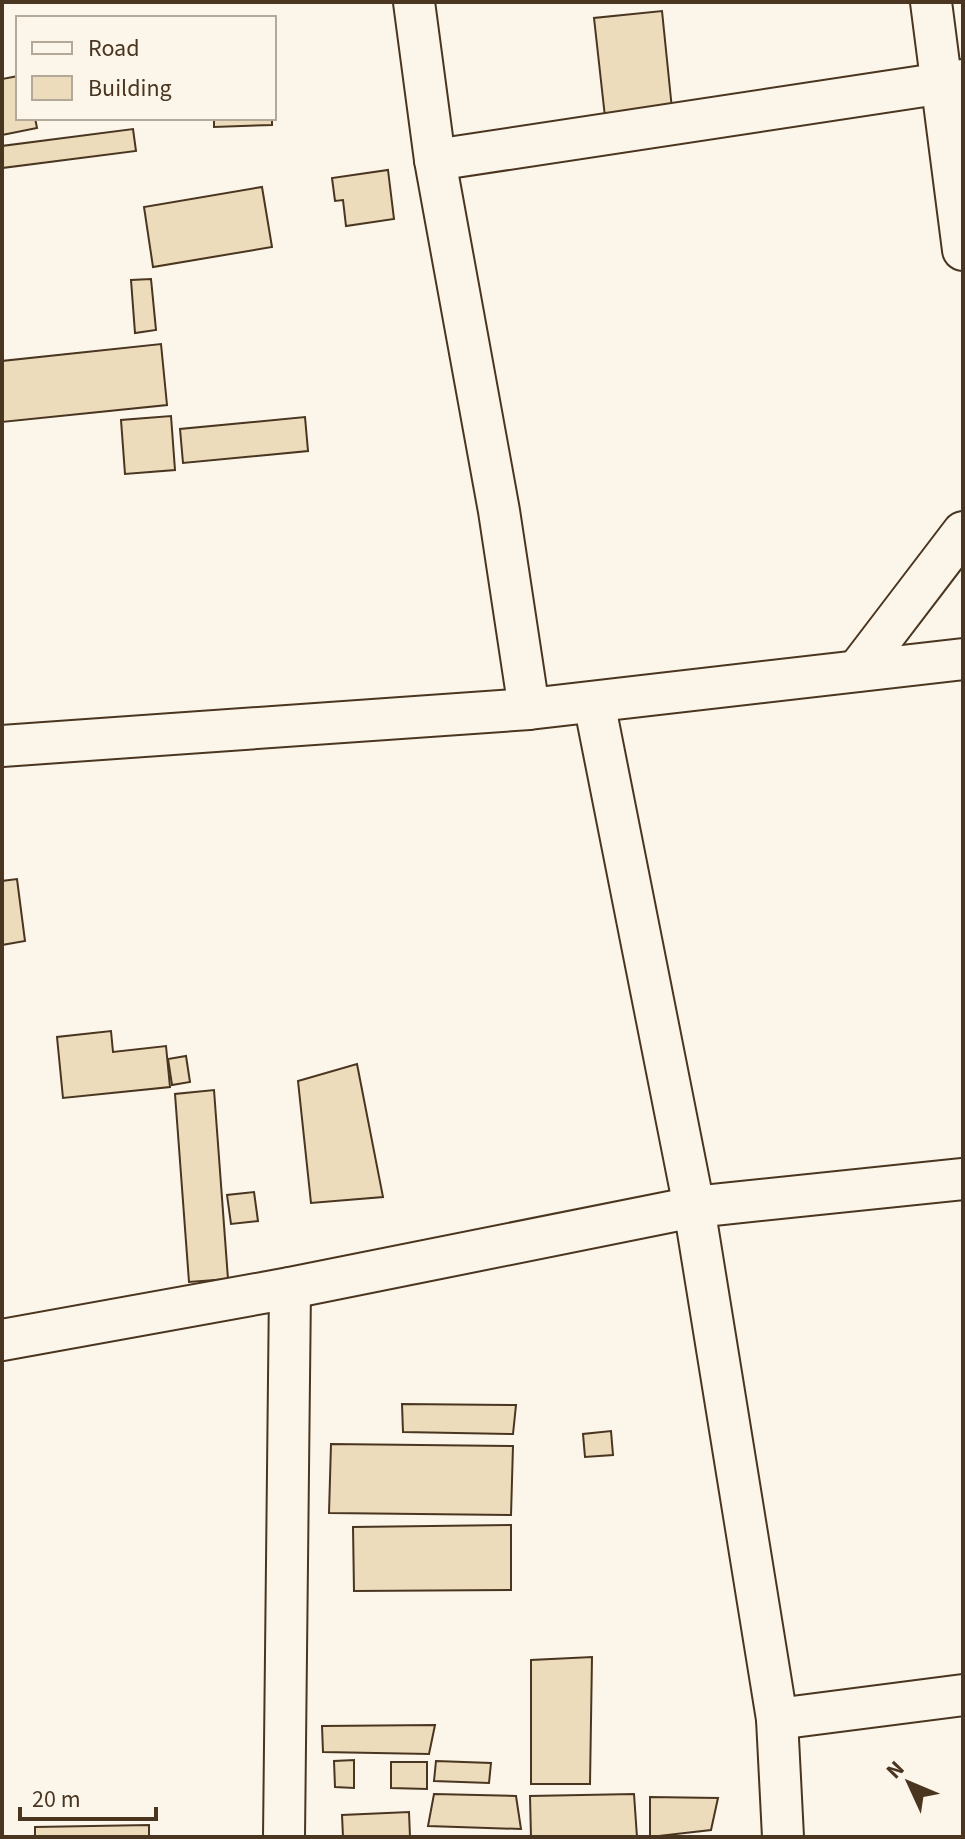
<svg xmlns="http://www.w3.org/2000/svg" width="965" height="1839" viewBox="0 0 965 1839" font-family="'Source Sans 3',sans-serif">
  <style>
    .building { fill: #ecdcbc; stroke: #4a3520; stroke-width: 2 }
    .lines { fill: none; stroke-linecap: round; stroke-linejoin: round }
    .street-casing { stroke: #4a3520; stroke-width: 44 }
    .street { stroke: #fbf6e9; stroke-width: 40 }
  </style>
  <rect width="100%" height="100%" fill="#fbf6e9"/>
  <g class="building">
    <polygon points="662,11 672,109 605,117 594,18"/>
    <polygon points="18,76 18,118 35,118 37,128 2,135 2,79"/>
    <polygon points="214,118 272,118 272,125 214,127"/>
    <polygon points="133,129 136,151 2,168 2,146"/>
    <polygon points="388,170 394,219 346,226 343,200 335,201 332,178"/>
    <polygon points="262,187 272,247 153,267 144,207"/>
    <polygon points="151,279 156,330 135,333 131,280"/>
    <polygon points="161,344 167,405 2,422 2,361"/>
    <polygon points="171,416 175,470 125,474 121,420"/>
    <polygon points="305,417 308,451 183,463 180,429"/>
    <polygon points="17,879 25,941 2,945 2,881"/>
    <polygon points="111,1031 113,1052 166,1046 170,1087 63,1098 57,1037"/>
    <polygon points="186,1056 190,1082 172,1085 168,1059"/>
    <polygon points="357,1064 383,1197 311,1203 298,1081"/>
    <polygon points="214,1090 228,1279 189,1282 175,1094"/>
    <polygon points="254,1192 258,1221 231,1224 227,1195"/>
    <polygon points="402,1404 516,1405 513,1434 403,1432"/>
    <polygon points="611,1431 613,1455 585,1457 583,1434"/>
    <polygon points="331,1444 513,1446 511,1515 329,1513"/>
    <polygon points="511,1525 511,1590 354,1591 353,1527"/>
    <polygon points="592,1657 590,1784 531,1784 531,1660"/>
    <polygon points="435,1725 429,1754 323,1752 322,1726"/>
    <polygon points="354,1760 354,1788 335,1787 334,1761"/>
    <polygon points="436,1761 491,1763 489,1783 434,1781"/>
    <polygon points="391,1762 427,1762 427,1789 391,1788"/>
    <polygon points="434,1794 516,1796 521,1829 428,1826"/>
    <polygon points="634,1794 637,1837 531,1837 530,1796"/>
    <polygon points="650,1797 718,1798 711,1830 650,1837"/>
    <polygon points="409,1812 410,1837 343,1837 342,1815"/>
    <polygon points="149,1825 149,1837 35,1837 35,1827"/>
  </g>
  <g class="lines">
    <defs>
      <g id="street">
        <polyline points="414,2 435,160 499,511 529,709"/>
        <polyline points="931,2 963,250"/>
        <polyline points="435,160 963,80"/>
        <polyline points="857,671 963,532"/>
        <polyline points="594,702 694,1207 777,1719 783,1837"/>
        <polyline points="2,746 529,709 963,659"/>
        <polyline points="2,1340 290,1288 694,1207 963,1179"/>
        <polyline points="777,1719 963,1695"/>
        <polyline points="284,1837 290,1288"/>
      </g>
    </defs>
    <use href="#street" class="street-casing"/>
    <use href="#street" class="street"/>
  </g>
  <rect width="965" height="1839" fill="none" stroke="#4a3520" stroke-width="8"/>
  <rect x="16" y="16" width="260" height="104" fill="#fbf6e9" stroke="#b4a999" stroke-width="2"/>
  <rect x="32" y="42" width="40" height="12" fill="#fbf6e9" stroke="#b4a999" stroke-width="2"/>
  <text x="88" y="56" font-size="24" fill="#4a3520">Road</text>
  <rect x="32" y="76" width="40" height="24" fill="#ecdcbc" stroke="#b4a999" stroke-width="2"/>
  <text x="88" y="96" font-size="24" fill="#4a3520">Building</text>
  <g transform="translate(909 1783) rotate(314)" stroke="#fbf6e9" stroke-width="6" paint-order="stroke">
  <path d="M0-6L14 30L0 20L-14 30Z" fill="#4a3520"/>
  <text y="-12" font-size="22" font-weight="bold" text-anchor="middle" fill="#4a3520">N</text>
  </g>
  <path d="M20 1807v12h136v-12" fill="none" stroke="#4a3520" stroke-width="4"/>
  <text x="32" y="1807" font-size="24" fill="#4a3520" stroke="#fbf6e9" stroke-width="6" paint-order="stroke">20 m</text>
</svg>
